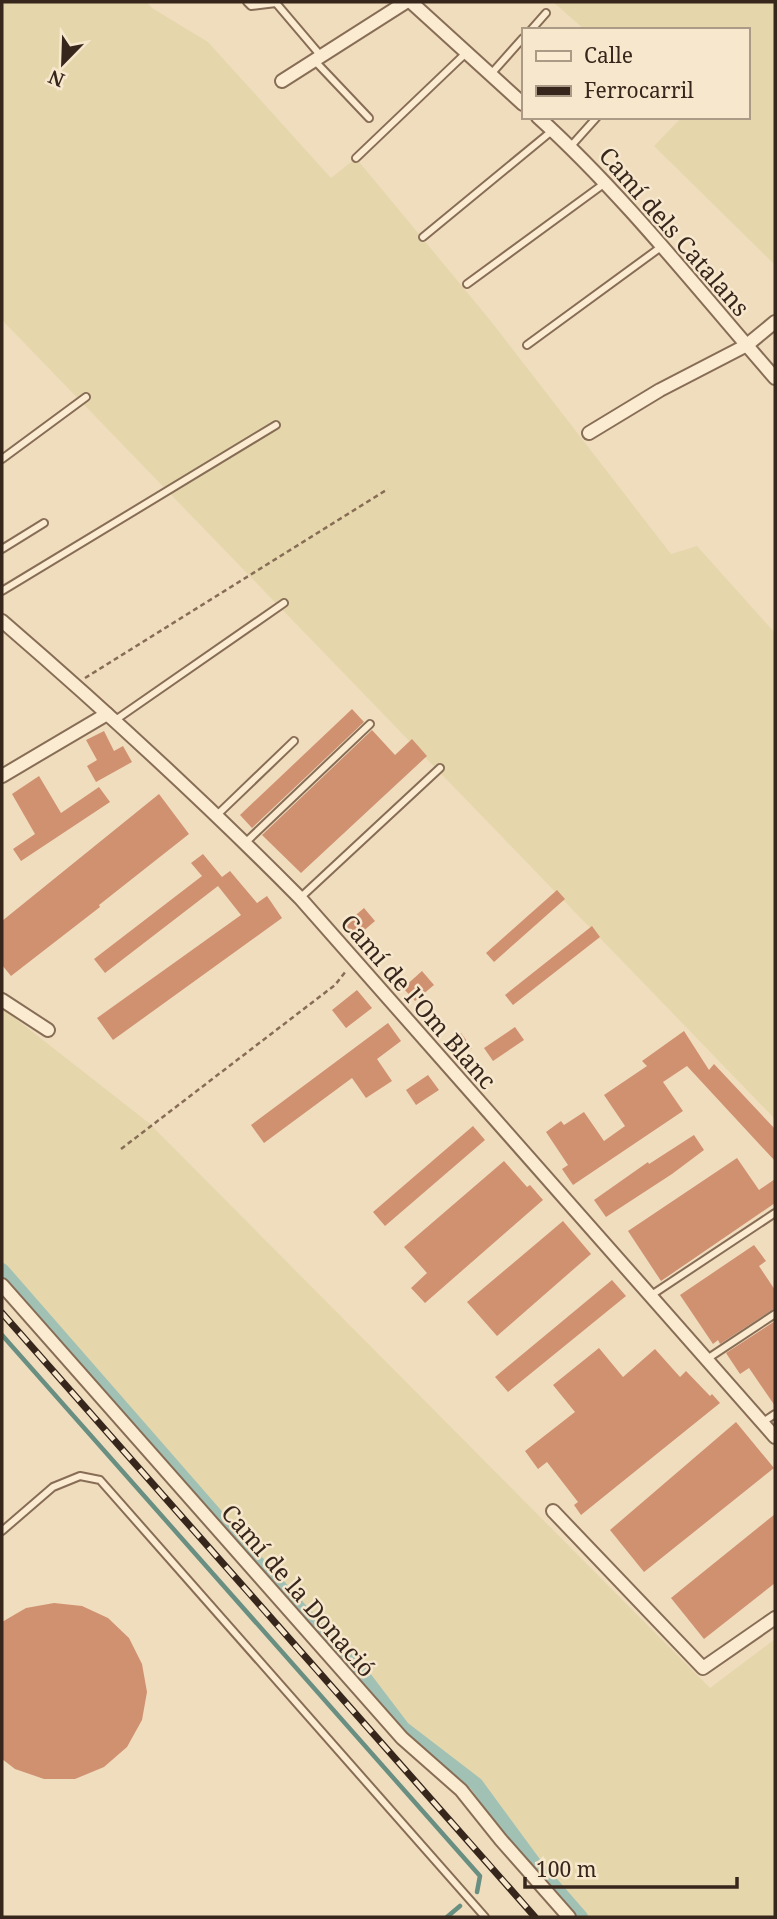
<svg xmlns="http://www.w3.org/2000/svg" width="777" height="1919" viewBox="0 0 777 1919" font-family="'Noto Serif',serif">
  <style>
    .farmland { fill: #e5d7ab }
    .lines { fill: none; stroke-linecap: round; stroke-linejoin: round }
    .stream { stroke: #688f82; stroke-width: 4.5 }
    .canal { stroke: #a1c1b5; stroke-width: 14 }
    .building { fill: #d09171 }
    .lane-casing { stroke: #886d56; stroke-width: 10 }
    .street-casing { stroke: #886d56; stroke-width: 16 }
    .path { stroke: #886d56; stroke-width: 2.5; stroke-dasharray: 5 3.5; stroke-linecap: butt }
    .lane { stroke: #faebd1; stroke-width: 6 }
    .street { stroke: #faebd1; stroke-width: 12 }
    .rail-casing { stroke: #37261b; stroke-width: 7 }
    .rail { stroke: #f7e7cd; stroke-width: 4.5; stroke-dasharray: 13; stroke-linecap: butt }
    .labels { text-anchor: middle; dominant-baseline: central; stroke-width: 5; stroke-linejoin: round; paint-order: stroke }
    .street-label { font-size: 24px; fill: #37261b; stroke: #f7e7cd }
  </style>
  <rect width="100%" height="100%" fill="#f0ddbe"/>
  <g class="farmland">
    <polygon points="2,2 147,2 152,8 208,42 331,178 356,158 490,320 671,554 697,546 775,633 775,1119 2,320"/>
    <polygon points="553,2 775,2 775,265 654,146 682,117 747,117 747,30 585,30"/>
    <polygon points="2,1008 149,1123 710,1688 775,1639 775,1917 580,1917 2,1269"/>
  </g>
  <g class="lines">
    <g class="stream">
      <polyline points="2,1335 480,1876 477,1892"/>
      <polyline points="447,1917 460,1906"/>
    </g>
    <polyline class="canal" points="2,1270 257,1562 320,1631 349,1657 403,1728 476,1784 534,1863 581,1917"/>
  </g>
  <g class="building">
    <polygon points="352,709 364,722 252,828 240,815"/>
    <polygon points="372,730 395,755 412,739 427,756 301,873 262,835"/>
    <polygon points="104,731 114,751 123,746 132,762 96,782 87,766 97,760 86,740"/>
    <polygon points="39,776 61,813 99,787 110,802 21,861 13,849 35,834 12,794"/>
    <polygon points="159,794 189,834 99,905 100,907 11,976 2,965 2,921"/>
    <polygon points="203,854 222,877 230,871 257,903 267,896 282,918 113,1040 97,1018 241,915 218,886 105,973 94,959 202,876 191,863"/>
    <polygon points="557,890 565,899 494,962 486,953"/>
    <polygon points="364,908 375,921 354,939 343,926"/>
    <polygon points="592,926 600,937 513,1005 505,995"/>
    <polygon points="422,971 434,985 415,1001 403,988"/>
    <polygon points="357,990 372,1008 346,1028 332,1010"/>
    <polygon points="388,1023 401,1041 377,1059 392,1081 366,1098 352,1078 264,1143 251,1125"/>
    <polygon points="515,1027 524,1040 493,1061 484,1048"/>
    <polygon points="684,1031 709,1070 714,1064 775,1129 775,1161 687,1066 663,1082 683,1111 573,1185 562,1169 568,1165 546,1132 561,1121 564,1125 584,1112 604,1141 625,1126 604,1095 647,1066 642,1061"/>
    <polygon points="461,1033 472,1048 457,1058 446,1043"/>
    <polygon points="428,1075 439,1090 416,1105 406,1090"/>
    <polygon points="473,1126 485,1140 385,1226 373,1212"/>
    <polygon points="694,1135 704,1150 672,1174 606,1217 594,1200 648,1162 649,1164"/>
    <polygon points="737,1158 759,1190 775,1179 775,1203 661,1281 628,1231"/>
    <polygon points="504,1161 527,1187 530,1185 543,1200 425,1303 411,1288 427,1273 404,1247"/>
    <polygon points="563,1221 591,1254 497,1336 467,1302"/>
    <polygon points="754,1245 766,1261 759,1266 775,1290 775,1308 720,1344 718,1340 713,1344 680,1295"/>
    <polygon points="612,1280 626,1296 508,1392 495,1377"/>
    <polygon points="775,1321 775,1406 749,1368 740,1374 726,1353"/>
    <polygon points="599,1348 623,1377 655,1349 680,1377 686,1371 710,1396 712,1394 720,1403 581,1515 574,1505 578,1502 547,1462 538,1469 525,1451 575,1412 553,1385"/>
    <polygon points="736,1422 774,1468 644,1572 610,1530"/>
    <polygon points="775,1514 775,1583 704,1639 671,1598"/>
    <polygon points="54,1603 82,1606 108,1618 129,1638 142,1664 147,1692 142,1720 127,1747 104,1767 75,1779 44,1779 15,1769 2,1759 2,1622 26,1608"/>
  </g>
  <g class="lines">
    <defs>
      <g id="lane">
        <polyline points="247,2 251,6 276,3 321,56"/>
        <polyline points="531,30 546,13"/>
        <polyline points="314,60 369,118"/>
        <polyline points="491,74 523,38"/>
        <polyline points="571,146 597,117"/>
        <polyline points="356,158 466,53"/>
        <polyline points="423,237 553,130"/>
        <polyline points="467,284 605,183"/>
        <polyline points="527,345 661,247"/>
        <polyline points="2,459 86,397"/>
        <polyline points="2,549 44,523"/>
        <polyline points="2,591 276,425"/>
        <polyline points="114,721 284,603"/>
        <polyline points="217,815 294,741"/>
        <polyline points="245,843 370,724"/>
        <polyline points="300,898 440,768"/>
        <polyline points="650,1296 775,1213"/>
        <polyline points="707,1359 775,1314"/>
        <polyline points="763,1422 775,1414"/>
        <polyline points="2,1531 53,1487 80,1476 100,1480 485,1917"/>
      </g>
      <g id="street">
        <polyline points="411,2 523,104"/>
        <polyline points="282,81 406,2"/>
        <path d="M538,117C625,196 698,290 775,378"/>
        <polyline points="589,433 660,390 747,345 775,322"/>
        <path d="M2,621C105,710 205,802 300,898L775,1437"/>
        <polyline points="2,776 107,714"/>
        <polyline points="2,1000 48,1030"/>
        <polyline points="2,1285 402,1738 461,1790 501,1840 569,1917"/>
        <polyline points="553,1511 703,1668 775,1618"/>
      </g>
    </defs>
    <use href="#lane" class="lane-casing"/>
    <use href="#street" class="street-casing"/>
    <g class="path">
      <polyline points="85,678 388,489"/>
      <polyline points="121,1149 335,985 346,971"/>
    </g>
    <use href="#lane" class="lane"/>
    <use href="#street" class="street"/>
    <defs>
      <polyline id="rail" points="2,1313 535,1917"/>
    </defs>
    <use href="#rail" class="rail-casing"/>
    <use href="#rail" class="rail"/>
  </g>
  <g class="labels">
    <g class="street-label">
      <text transform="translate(675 231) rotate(49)">Camí dels Catalans</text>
      <text transform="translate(419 1001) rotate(49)">Camí de l'Om Blanc</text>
      <text transform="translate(299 1590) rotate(49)">Camí de la Donació</text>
    </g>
  </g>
  <rect width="777" height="1919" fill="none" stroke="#37261b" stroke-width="7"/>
  <rect x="522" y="28" width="228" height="91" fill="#f7e7cd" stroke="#aa9a86" stroke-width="2"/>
  <rect x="536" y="51" width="35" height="10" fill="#faebd1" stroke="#aa9a86" stroke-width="2"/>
  <text x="584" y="63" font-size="21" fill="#37261b">Calle</text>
  <rect x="536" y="86" width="35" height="10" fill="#37261b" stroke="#aa9a86" stroke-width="2"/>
  <text x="584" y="98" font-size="21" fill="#37261b">Ferrocarril</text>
  <g transform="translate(63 63) rotate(203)" stroke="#f7e7cd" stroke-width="5" paint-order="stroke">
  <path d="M0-5L12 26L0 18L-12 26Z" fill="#37261b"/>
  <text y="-10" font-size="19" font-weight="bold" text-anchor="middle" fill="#37261b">N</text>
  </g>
  <path d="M525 1877v10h212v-10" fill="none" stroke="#37261b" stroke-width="3.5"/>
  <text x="536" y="1877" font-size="21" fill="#37261b" stroke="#f7e7cd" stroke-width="5" paint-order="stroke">100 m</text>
</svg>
